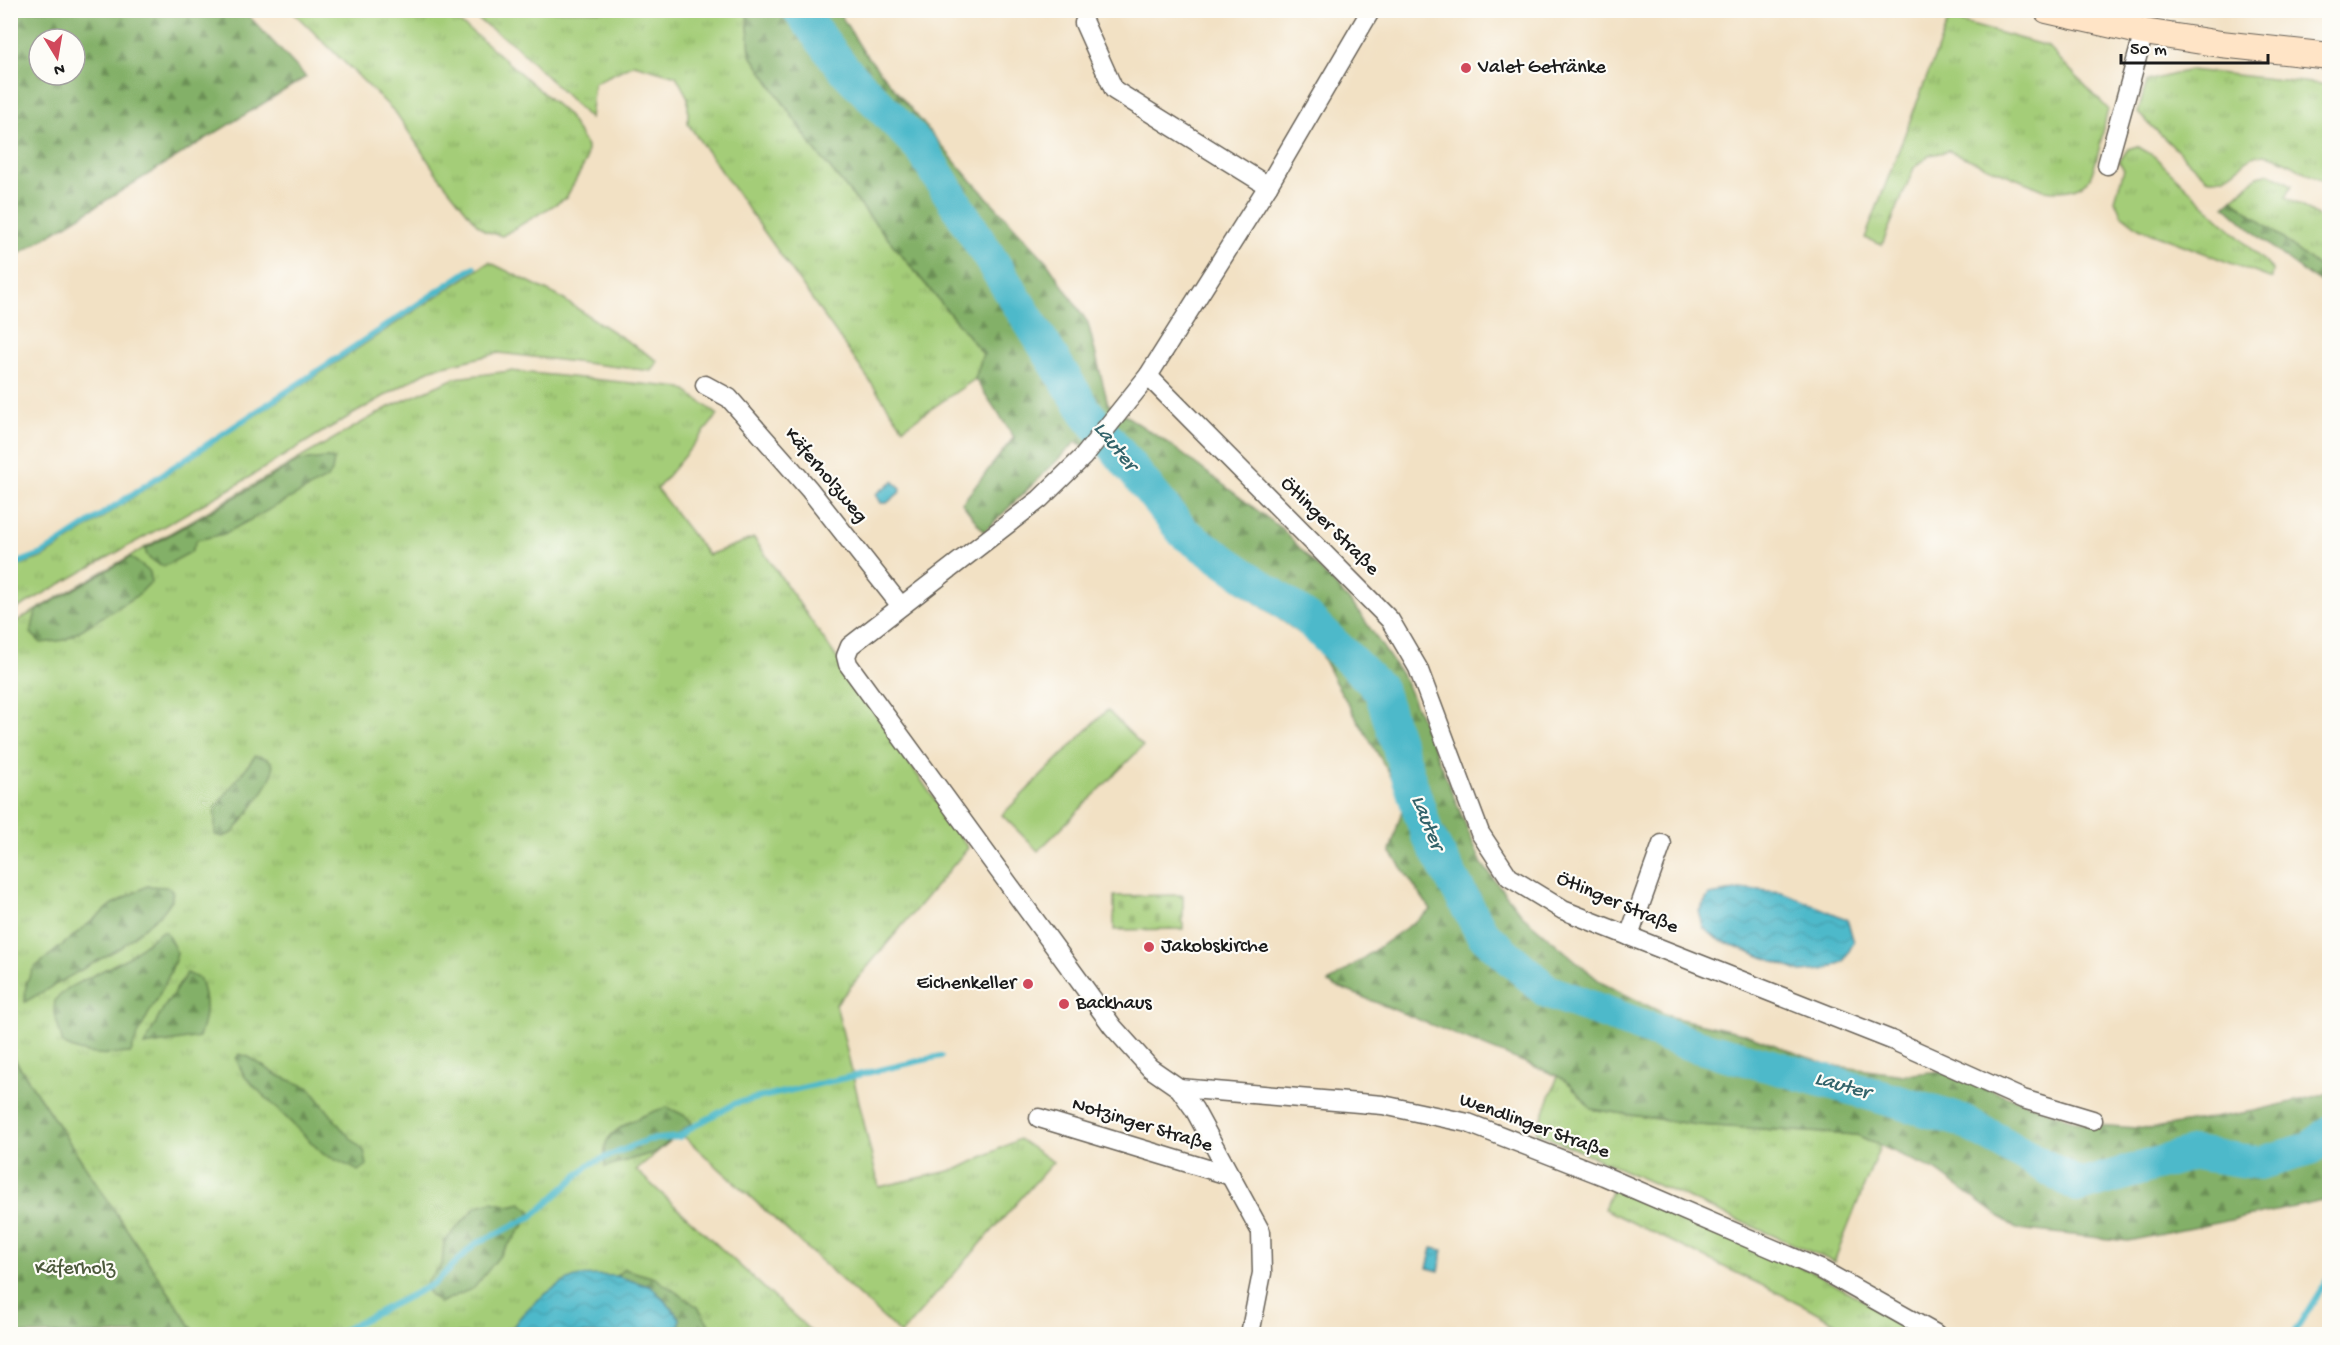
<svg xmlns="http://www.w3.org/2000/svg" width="2340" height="1345" viewBox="0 0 2340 1345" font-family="'Gochi Hand',sans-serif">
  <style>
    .grass { fill: url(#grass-tufts); stroke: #60744a; stroke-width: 1.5 }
    .forest { fill: url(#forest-firs); stroke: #506642; stroke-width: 1.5; fill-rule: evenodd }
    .cemetery { fill: url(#cemetery-stones); stroke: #60744a; stroke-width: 1.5 }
    .pitch { fill: #a4cd78; stroke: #60744a; stroke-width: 1.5 }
    .water { fill: url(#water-waves); stroke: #356a73; stroke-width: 1.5 }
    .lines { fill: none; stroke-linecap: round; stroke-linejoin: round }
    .stream { stroke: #4eb9ca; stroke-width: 6 }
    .river { stroke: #4eb9ca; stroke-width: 34 }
    .street-casing { stroke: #676157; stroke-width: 21 }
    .secondary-casing { stroke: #676157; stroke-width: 28 }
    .street { stroke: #fff; stroke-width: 18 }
    .secondary { stroke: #ffe4c6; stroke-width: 26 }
    .poi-dot { fill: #d1495b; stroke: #fdfcf7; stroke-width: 2 }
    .labels { text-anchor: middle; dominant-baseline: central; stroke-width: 4.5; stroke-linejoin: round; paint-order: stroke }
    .poi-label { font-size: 20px; fill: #1c1c1c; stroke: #fdfcf7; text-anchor: start }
    .street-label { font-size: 20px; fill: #1c1c1c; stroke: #fdfcf7 }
    .park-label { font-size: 20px; fill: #4c5a3c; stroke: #fdfcf7 }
    .water-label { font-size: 21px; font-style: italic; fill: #32636a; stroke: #fdfcf7 }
  </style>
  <defs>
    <pattern id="grass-tufts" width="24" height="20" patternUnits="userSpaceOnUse" patternTransform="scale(1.5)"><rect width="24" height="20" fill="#a4cd78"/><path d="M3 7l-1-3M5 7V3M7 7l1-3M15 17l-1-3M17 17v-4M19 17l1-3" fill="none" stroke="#8daf67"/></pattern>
    <pattern id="forest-firs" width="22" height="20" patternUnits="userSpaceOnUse" patternTransform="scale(1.5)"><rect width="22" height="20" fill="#83b068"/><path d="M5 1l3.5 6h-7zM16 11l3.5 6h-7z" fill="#6a8e55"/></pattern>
    <pattern id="cemetery-stones" width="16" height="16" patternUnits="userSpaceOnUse" patternTransform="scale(1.5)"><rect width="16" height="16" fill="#a4cd78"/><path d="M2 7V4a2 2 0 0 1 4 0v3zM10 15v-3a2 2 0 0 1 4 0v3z" fill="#8daf67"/></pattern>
    <pattern id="water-waves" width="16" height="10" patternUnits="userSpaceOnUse" patternTransform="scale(1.5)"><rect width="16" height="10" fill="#4eb9ca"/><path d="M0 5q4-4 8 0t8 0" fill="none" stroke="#449ead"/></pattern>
  </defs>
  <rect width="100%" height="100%" fill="#fdfcf7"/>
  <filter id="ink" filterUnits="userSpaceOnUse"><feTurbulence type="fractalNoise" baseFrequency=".0167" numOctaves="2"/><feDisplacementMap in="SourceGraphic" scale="12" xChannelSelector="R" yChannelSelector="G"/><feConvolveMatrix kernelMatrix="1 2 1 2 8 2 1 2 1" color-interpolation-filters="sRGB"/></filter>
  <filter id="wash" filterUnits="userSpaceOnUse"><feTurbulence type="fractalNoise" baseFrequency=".008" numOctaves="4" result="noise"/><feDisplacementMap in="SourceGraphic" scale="24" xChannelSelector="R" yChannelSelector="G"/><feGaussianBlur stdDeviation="1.35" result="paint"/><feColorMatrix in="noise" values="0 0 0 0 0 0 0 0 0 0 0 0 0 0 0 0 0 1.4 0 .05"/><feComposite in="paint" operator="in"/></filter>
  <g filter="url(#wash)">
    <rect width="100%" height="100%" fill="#f2e1c4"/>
    <g class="grass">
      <polygon points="292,11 444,11 480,38 568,115 587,147 586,161 566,198 502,236 485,231 476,223 437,174 396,113"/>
      <polygon points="465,11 747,11 750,54 815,150 983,354 975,379 903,428 688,124 688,98 676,76 634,64 594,83 590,119 515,45"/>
      <path d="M1949,19L2047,46L2108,109C2104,124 2097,168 2089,179C2078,192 2059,192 2044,190L1949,151L1930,155L1914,168L1882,245L1865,238Z"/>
      <path d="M2190,70L2329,85V185C2315,178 2283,158 2270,155C2242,149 2237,185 2206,178L2138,113L2147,81Z"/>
      <polygon points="2137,146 2154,156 2273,270 2272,279 2139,228 2121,214 2115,200 2124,169 2119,162 2128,149"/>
      <polygon points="2270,173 2292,185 2286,197 2329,223 2329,274 2319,268 2233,199 2258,176"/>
      <polygon points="489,262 558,296 658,361 652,371 499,353 431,369 319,434 235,486 11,612 11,568 44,557 209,446"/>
      <polygon points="510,371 682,388 718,415 657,489 708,555 754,538 968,848 836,1004 879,1187 958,1169 1019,1139 1053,1162 901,1334 680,1133 636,1170 814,1334 196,1334 11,1054 10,625 389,407 455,378"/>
      <polygon points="1558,1076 1571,1085 1591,1109 1698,1125 1857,1135 1880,1146 1834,1262 1536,1132"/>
      <polygon points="1614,1185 1813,1272 1923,1334 1855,1334 1805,1306 1604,1209"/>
    </g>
    <g class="forest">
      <path d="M11,10L244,11L306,77L11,259ZM39,39H75V75H39Z"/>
      <polygon points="747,11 838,11 863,51 961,169 1047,262 1088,323 1108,404 1168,443 1282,529 1357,609 1405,680 1482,864 1522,915 1602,983 1671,1017 1743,1033 1828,1065 1904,1075 1939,1071 2084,1124 2149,1129 2254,1111 2329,1093 2329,1200 2128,1241 2017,1229 1935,1170 1857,1135 1698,1125 1591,1109 1571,1085 1558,1076 1328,983 1431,910 1390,851 1405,800 1335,682 1316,645 1211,571 1169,529 1104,456 1076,442 984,532 962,503 1014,437 975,379 983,354 815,150 750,54"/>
      <path d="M2233,199L2319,268L2329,274V288C2291,266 2258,236 2225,206Z"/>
      <path d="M325,458L334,459L332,472L326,479L224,534L197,540L191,552L165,566C154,563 147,560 145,549L299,461Z"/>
      <polygon points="130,557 150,572 151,582 138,595 65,640 41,643 31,633 36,611"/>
      <path d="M255,756C262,757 273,758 273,768C274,782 242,820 233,833L223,837L215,835V808Z"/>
      <polygon points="147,886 167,887 172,890 172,900 163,912 120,948 25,1002 26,983 34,968 113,904"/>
      <path d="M162,931L166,932L177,953C168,988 142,1017 131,1053C107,1055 85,1057 63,1044L54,1011L55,1000L68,988L127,958Z"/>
      <path d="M187,973L200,979C207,1001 207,1016 199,1037L144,1046L163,1009Z"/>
      <polygon points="10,1054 11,1054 196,1334 11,1334"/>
      <polygon points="239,1054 249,1057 277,1075 310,1088 342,1129 364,1151 367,1165 359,1171 323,1154 245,1077 236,1059"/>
      <path d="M667,1107L686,1116L692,1123L656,1152L605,1167C605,1160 604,1149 606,1143C613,1126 651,1112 667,1107Z"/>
      <polygon points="492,1202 509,1206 521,1203 531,1211 525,1224 474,1288 439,1303 428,1292 427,1281 442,1265 444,1242 477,1206"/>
      <polygon points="624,1269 655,1278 698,1307 715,1334 679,1334 680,1318 652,1287 616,1276"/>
    </g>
    <polygon class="cemetery" points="1183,895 1183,929 1114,930 1114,896"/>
    <polygon class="pitch" points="1107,710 1143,746 1038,851 1002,815"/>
    <g class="water">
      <polygon points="893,481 901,488 900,492 887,503 881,503 876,494"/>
      <polygon points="1747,889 1782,892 1847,919 1854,942 1843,962 1824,970 1801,972 1717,939 1703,927 1699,911 1709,895"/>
      <polygon points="1432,1248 1443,1250 1439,1271 1427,1268"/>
      <path d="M616,1276L652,1287L680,1318L679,1334H510C517,1313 553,1286 573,1278C585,1273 604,1276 616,1276Z"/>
    </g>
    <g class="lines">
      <g class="stream">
        <polyline points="10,566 44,553 474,267"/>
        <polyline points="336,1334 435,1283 475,1244 533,1216 590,1164 647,1140 679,1137 691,1128 736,1103 941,1056"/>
        <polyline points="2293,1334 2330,1275"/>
      </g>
      <polyline class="river" points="799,10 844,69 921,148 1086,412 1184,533 1307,618 1380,689 1427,834 1482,933 1547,991 1693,1045 1844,1086 1963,1121 2080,1186 2194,1153 2260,1163 2310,1149 2330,1132"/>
    </g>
  </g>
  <g filter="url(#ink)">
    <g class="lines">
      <defs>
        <g id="street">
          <polyline points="1084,23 1114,90 1268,186"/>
          <polyline points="2107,165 2144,32"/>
          <polyline points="1148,376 1390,620 1418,668 1480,833 1509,877 1563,910 1894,1041 2023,1099 2093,1120"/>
          <polyline points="705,385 729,398 809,489 901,606"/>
          <polyline points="1629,936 1662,844"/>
          <polyline points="1179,1088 1383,1105 1468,1123 1604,1176 1822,1270 1936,1334"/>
          <polyline points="1039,1118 1231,1176"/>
          <polyline points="1250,1334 1262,1273 1261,1232 1194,1109 1179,1088 1150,1068 1113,1027 848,664 846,656 850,646 1040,499 1083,457 1148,376 1268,186 1371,10"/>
        </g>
        <polyline id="secondary" points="2047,10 2144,32 2221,44 2330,56"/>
      </defs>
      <use href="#street" class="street-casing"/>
      <use href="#secondary" class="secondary-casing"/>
      <use href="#street" class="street"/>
      <use href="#secondary" class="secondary"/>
    </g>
  </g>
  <g class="poi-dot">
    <circle cx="1466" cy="68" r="6"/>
    <circle cx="1149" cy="947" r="6"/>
    <circle cx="1028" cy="984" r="6"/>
    <circle cx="1064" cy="1004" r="6"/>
  </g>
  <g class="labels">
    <g class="poi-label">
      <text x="1478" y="68">Valet Getränke</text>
      <text x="1161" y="947">Jakobskirche</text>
      <text x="1016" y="984" text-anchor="end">Eichenkeller</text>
      <text x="1076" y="1004">Backhaus</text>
    </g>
    <g class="street-label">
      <text transform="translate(825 476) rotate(50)">Käferholzweg</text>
      <text transform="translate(1329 527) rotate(45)">Ötlinger Straße</text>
      <text transform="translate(1617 904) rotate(23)">Ötlinger Straße</text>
      <text transform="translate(1142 1126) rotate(17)">Notzinger Straße</text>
      <text transform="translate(1534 1127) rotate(20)">Wendlinger Straße</text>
    </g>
    <g class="park-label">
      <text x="75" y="1269">Käferholz</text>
    </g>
    <g class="water-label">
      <text transform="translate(1114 447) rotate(51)">Lauter</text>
      <text transform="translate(1426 823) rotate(68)">Lauter</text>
      <text transform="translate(1842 1087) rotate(16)">Lauter</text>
    </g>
  </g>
  <rect width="2340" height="1345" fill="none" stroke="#fdfcf7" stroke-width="36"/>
  <g transform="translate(57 57) rotate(169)"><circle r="28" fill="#fdfcf7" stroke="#a3a29f" stroke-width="1.5"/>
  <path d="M0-4.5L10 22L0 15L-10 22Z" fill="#d1495b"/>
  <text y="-9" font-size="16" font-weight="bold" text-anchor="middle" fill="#1c1c1c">N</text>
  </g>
  <path d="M2121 54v9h147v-9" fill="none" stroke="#1c1c1c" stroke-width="3"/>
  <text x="2130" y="54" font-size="18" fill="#1c1c1c" stroke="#fdfcf7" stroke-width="4.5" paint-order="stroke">50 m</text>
</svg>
